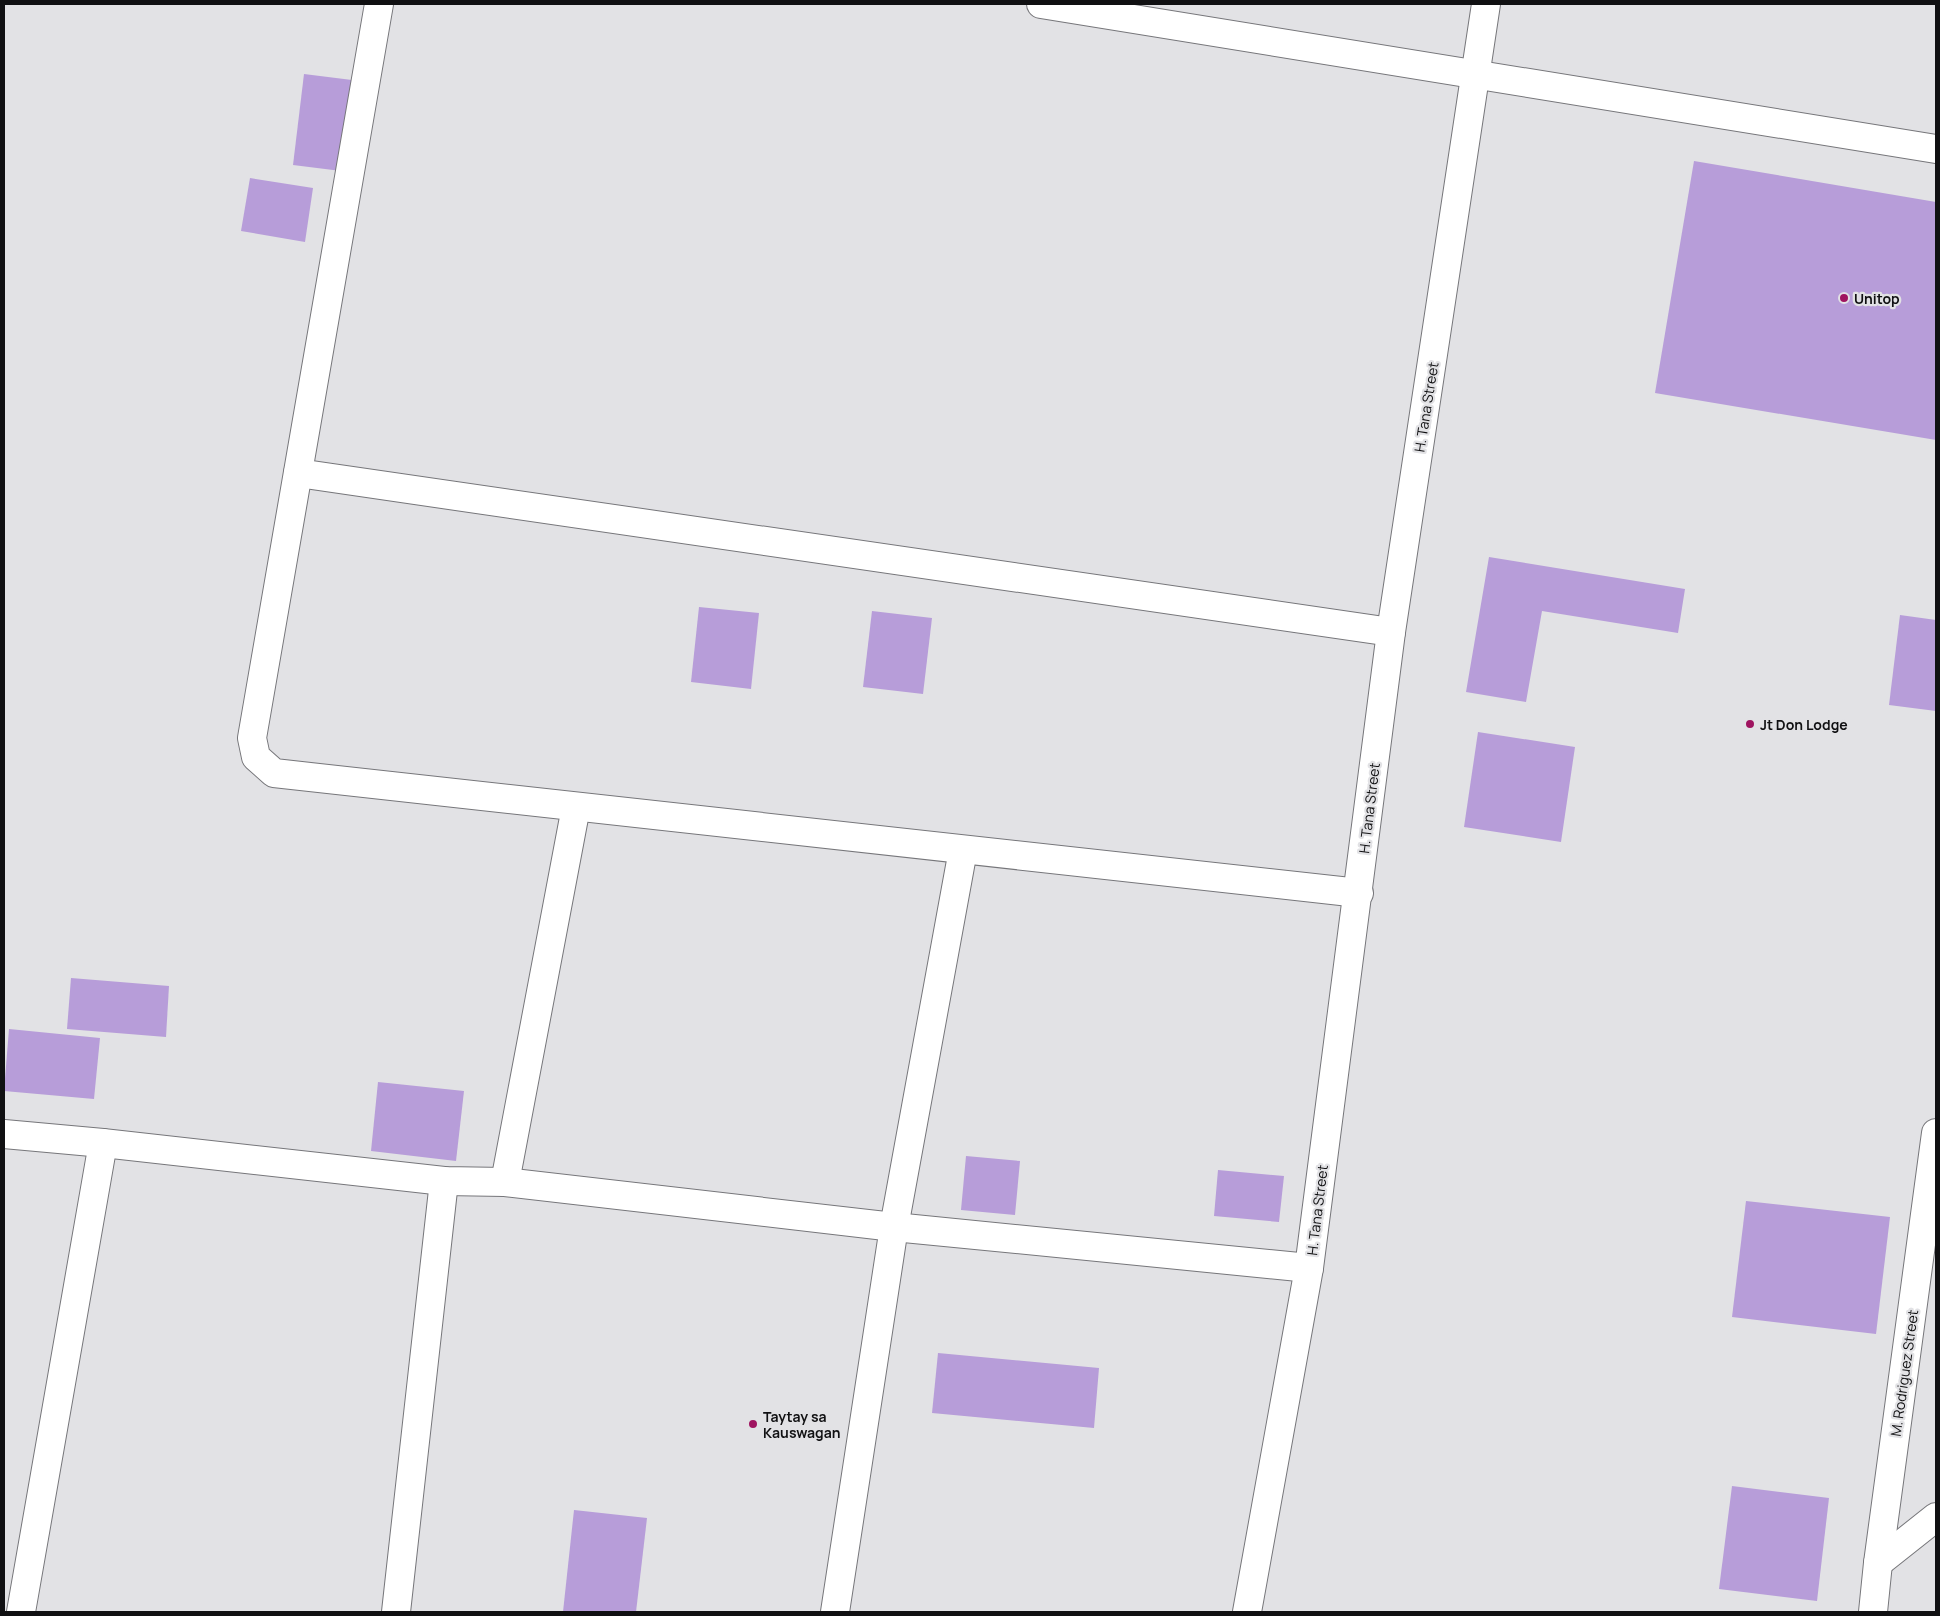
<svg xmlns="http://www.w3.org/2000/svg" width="1940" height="1616" viewBox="0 0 1940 1616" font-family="Manrope,sans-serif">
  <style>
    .building { fill: #b79dd9 }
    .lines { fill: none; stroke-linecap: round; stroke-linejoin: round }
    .street-casing { stroke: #76767a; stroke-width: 30 }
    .secondary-casing { stroke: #76767a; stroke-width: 30 }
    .street { stroke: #fff; stroke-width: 28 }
    .secondary { stroke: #fff; stroke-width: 28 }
    .poi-dot { fill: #9f1460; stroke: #e2e2e5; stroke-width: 2 }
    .labels { text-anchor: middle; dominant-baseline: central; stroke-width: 4.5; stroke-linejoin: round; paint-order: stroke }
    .poi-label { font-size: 14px; font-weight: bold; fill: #101012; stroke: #e2e2e5; text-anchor: start }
    .street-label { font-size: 14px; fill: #101012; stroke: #e2e2e5 }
  </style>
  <rect width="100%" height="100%" fill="#e2e2e5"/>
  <g class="building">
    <polygon points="304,74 360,81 349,172 293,165"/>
    <polygon points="1694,161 1936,202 1936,440 1655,393"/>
    <polygon points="250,178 313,188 305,242 241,231"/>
    <polygon points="1489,557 1685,589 1678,633 1542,611 1526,702 1466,692"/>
    <polygon points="699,607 759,613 751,689 691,682"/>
    <polygon points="872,611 932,618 923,694 863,687"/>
    <polygon points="1900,615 1936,620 1936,711 1889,705"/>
    <polygon points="1478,732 1575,747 1561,842 1464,827"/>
    <polygon points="71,978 169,986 166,1037 67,1029"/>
    <polygon points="9,1029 100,1038 94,1099 4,1091"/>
    <polygon points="378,1082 464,1091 456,1161 371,1151"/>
    <polygon points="966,1156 1020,1161 1015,1215 961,1210"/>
    <polygon points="1218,1170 1284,1176 1279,1222 1214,1216"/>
    <polygon points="1746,1201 1890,1217 1876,1334 1732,1317"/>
    <polygon points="938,1353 1099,1368 1094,1428 932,1413"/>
    <polygon points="1732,1486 1829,1498 1817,1601 1719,1589"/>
    <polygon points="574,1510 647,1518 636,1612 563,1612"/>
  </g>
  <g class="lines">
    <defs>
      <g id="street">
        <polyline points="379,4 252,738 256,757 274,773 1359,893"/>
        <polyline points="1041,4 1936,149"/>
        <polyline points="298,473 1391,632"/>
        <polyline points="4,1134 103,1143 444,1181 505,1182 894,1227 1309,1268"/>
        <polyline points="505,1182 576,807"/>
        <polyline points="21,1612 103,1143"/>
        <polyline points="396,1612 444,1181"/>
        <polyline points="835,1612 894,1227 963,850"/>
        <polyline points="1247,1612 1309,1268 1391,632 1486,4"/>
      </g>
      <g id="secondary">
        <polyline points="1878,1563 1936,1517"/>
        <polyline points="1873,1612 1878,1563 1936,1133"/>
      </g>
    </defs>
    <use href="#street" class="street-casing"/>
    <use href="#secondary" class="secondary-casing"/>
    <use href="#street" class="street"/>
    <use href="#secondary" class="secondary"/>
  </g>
  <g class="poi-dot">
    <circle cx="1844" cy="298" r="5"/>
    <circle cx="1750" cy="724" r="5"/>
    <circle cx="753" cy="1424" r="5"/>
  </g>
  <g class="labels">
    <g class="poi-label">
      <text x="1854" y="298">Unitop</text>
      <text x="1760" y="724">Jt Don Lodge</text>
      <text x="763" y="1416">Taytay sa<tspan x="763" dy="16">Kauswagan</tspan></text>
    </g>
    <g class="street-label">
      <text transform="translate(1426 407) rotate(-81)">H. Tana Street</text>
      <text transform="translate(1369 808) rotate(-83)">H. Tana Street</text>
      <text transform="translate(1317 1210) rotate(-83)">H. Tana Street</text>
      <text transform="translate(1904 1373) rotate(-82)">M. Rodriguez Street</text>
    </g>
  </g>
  <rect width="1940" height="1616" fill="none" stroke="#101012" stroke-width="10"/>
</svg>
